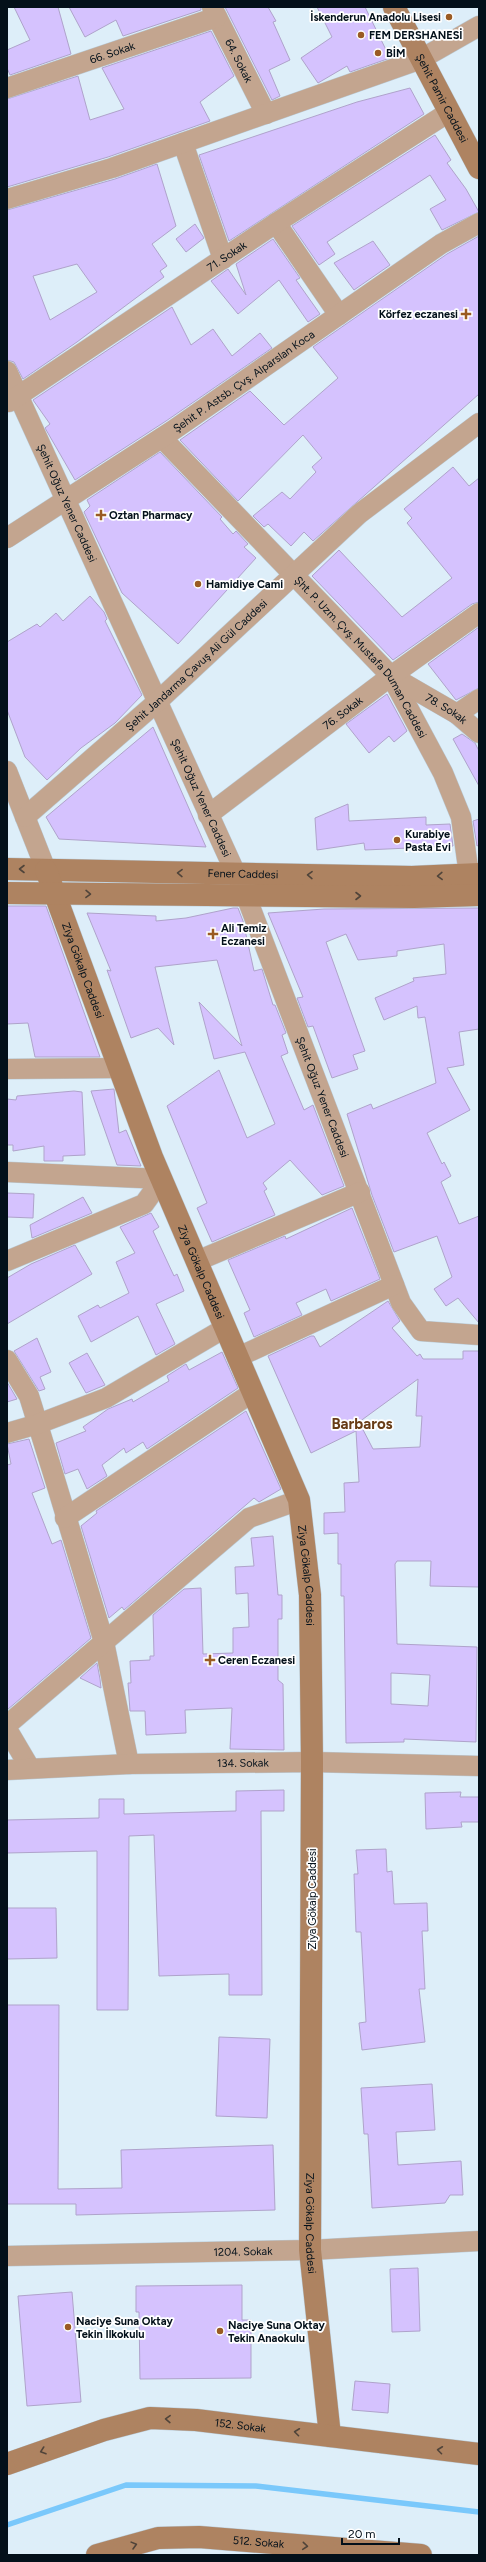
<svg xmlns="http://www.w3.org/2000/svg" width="486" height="2562" viewBox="0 0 486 2562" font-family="Figtree,sans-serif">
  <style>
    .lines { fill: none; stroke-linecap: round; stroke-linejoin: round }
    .stream { stroke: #7ac8fb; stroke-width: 5.5 }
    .building { fill: #d5c2fe; stroke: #afa3cb; fill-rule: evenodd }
    .street-casing { stroke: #bacad5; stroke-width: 21 }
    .secondary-casing { stroke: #bacad5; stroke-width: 23 }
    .street { stroke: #c3a58f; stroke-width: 20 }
    .secondary { stroke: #ae8361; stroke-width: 22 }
    .oneway { stroke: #50443a }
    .poi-dot { fill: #9a5b23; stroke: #fff; stroke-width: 1.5 }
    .labels { text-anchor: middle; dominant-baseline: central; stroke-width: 3.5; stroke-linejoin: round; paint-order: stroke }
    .poi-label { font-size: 11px; font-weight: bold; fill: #03101a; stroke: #fff; text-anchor: start }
    .street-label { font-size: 11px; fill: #03101a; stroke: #fff }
    .district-label { font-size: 15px; font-weight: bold; fill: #683c16; stroke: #fff }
  </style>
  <rect width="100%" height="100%" fill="#ddeef9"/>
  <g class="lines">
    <polyline class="stream" points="7,2525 126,2485 256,2486 479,2512"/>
  </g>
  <g class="building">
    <polygon points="14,7 58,7 71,54 10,75 7,68 7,50 30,40"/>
    <polygon points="69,7 201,7 201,10 123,36 116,20 85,37"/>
    <polygon points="225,7 268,7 276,21 273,22 290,60 269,70 280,96 272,100"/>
    <polygon points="317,7 365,7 390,58 350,72 347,66 318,83 301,58 332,37"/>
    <polygon points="211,31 234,76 200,102 210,121 108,157 7,187 7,99 78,76 90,120 124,109 102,68"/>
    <polygon points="410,88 424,114 229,241 199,155 357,102"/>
    <polygon points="435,135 451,160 447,163 466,189 479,212 442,230 430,209 446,200 430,175 327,242 335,254 319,265 292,226"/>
    <path d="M157,164L176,226L152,244L167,266L160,271L164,277L77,342L23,379L14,362L7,360V210L115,179ZM77,264L97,292L50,320L33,276Z"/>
    <polygon points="195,224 204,238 186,252 176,239"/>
    <polygon points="479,236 479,394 313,541 304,532 291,546 268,524 264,527 253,516 282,492 290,499 316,472 312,467 322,458 303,435 238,501 180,440 250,391 284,425 338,378 313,347 447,254"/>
    <polygon points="273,239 300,278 296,280 320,314 308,322 279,280 238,314 211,281 228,269 246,295 236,264"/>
    <polygon points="373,241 390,265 354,290 334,263"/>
    <polygon points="172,307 191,345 213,329 232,356 260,333 272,348 166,421 75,480 45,428 50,424 33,400"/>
    <polygon points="160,452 222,517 220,519 233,534 236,531 248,544 244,547 256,558 178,644 122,593 84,512 90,506 87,500"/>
    <polygon points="453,467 469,486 479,478 479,602 472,604 393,660 312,576 339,550 402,617 452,578 407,523 412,518 404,509"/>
    <polygon points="90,596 104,612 107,619 105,621 142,695 115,723 81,748 47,780 25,757 7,710 7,642 37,624 40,627 56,613 63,621"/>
    <polygon points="479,627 479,688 456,700 428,664"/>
    <polygon points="387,694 407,731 394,742 389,736 369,753 346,724"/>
    <polygon points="153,727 206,847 59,839 46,817"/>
    <polygon points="462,734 475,743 479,751 479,786 453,739"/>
    <polygon points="348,804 349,821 426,817 426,825 450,824 453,846 365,850 364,843 317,850 315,818"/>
    <polygon points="479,819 479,845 477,846 473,821"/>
    <polygon points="7,906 46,906 100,1057 35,1057 28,1023 7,1024"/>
    <polygon points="233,908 238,908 243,921 254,971 262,969 273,1005 275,1005 286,1033 282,1035 288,1053 281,1056 304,1110 313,1105 344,1186 322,1195 290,1160 263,1183 267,1189 264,1191 275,1215 212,1242 197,1208 207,1203 167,1106 219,1070 247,1138 275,1124 245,1052 214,1059 199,1002 242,1046 217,960 155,967 174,1045 158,1028 131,1038 107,970 111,971 87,913 156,916 156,921 186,918"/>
    <polygon points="479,908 479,1029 459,1032 464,1065 447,1068 470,1110 427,1133 442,1164 444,1162 451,1176 441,1182 459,1224 479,1216 479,1323 458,1298 446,1306 434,1289 452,1277 437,1236 394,1252 372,1195 347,1114 371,1104 373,1109 436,1083 425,1017 418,1018 417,1006 384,1020 375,998 414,981 413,978 446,974 444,944 397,951 397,956 358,960 346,934 326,942 365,1051 353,1055 358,1069 332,1078 313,1026 308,1027 297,998 303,997 268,913 324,909"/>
    <polygon points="114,1089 119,1133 126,1130 141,1166 117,1165 91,1091"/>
    <polygon points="74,1091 82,1092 85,1155 63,1156 63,1161 44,1161 44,1146 13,1151 13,1145 7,1145 7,1099 16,1100 17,1096"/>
    <polygon points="7,1193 34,1194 33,1218 7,1217"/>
    <polygon points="83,1197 92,1213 32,1238 30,1225"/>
    <polygon points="352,1208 380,1279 331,1301 326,1289 296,1303 302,1315 254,1337 244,1313 250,1310 228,1260 285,1236 286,1239"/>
    <polygon points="151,1213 159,1227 153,1231 174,1276 177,1274 184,1291 156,1304 175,1344 156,1355 138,1316 91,1342 78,1316 98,1305 100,1308 129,1293 116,1262 135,1253 120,1227"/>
    <polygon points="75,1245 92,1274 7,1324 7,1278 31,1264"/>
    <path d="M388,1301L400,1321L392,1328L417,1356L420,1354L423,1359H463V1351H479V1587L430,1586L431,1561H397L395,1564L397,1644L477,1647L476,1742L404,1739V1742L346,1743L344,1596H341V1564H338V1533L324,1534V1513L345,1512L344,1483L359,1482L356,1431L311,1453L268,1356L311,1336H314L320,1347ZM418,1379L416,1416H422L420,1447L373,1449L359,1422ZM391,1673L430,1675L428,1706L391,1704Z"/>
    <polygon points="37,1338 51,1372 40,1377 45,1389 39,1391 14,1351"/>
    <polygon points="222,1352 238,1388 147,1449 143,1442 126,1453 124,1448 102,1465 107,1476 87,1489 78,1469 65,1474 56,1443 86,1431 83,1427 108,1409 132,1399 133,1402 169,1381 167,1376 186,1364 189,1370"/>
    <polygon points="87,1353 105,1385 86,1393 69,1363"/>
    <polygon points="7,1382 17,1399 7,1402"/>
    <polygon points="246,1411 281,1489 259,1502 254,1498 124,1610 122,1607 109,1618 81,1526 97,1513 96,1511"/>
    <polygon points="29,1439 45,1488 32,1493 52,1544 61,1540 91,1638 7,1710 7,1465 11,1464 7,1444"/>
    <polygon points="273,1536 278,1595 282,1595 282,1619 278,1619 278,1680 283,1684 284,1750 230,1749 232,1708 185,1710 186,1733 146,1735 145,1711 130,1711 128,1683 131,1683 130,1661 150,1660 150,1656 154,1656 153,1615 184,1589 201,1588 203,1654 233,1653 233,1628 249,1627 248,1593 236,1594 235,1567 254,1566 251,1538"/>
    <polygon points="97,1663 100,1679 101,1688 80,1678"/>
    <polygon points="284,1790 284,1811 261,1811 262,1995 229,1995 229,1974 159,1976 154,1835 129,1836 128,2010 97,2010 97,1851 7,1853 7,1820 99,1818 99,1799 124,1799 124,1814 236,1811 236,1791"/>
    <polygon points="461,1792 460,1797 479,1797 479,1822 461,1822 462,1827 426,1829 425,1793"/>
    <polygon points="386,1849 387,1872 392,1871 394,1904 427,1903 428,1931 422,1931 425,1989 419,1989 425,2042 362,2050 359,2023 366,2022 361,1932 356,1932 354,1874 358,1874 356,1850"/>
    <polygon points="7,1908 56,1908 57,1958 7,1959"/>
    <polygon points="7,2005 59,2005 58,2189 122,2188 121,2150 273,2145 275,2210 76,2215 76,2204 7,2204"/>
    <polygon points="219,2037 270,2039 267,2118 216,2116"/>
    <polygon points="432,2084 435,2130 396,2132 398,2165 461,2161 463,2195 450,2195 445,2203 372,2208 368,2134 364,2134 361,2088"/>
    <polygon points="418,2268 420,2331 392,2332 390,2269"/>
    <polygon points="242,2285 242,2320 251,2320 251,2378 140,2379 139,2312 136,2312 136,2286"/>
    <polygon points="72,2292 81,2402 27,2406 18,2296"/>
    <polygon points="355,2381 390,2384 388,2413 352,2410"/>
  </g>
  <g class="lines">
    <defs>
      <g id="street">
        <path id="s1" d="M212,7L266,114"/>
        <path id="s2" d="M7,88L217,17"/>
        <polyline points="183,143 223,259"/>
        <polyline points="7,199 112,168 421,59 479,26"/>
        <polyline points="276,223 339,315"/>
        <path id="s3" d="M7,371L246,896L401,1303L421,1331L479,1335"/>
        <path id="s4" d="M9,402L276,223L449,112"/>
        <path id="s5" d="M162,438L391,676L443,773L461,817L469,875"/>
        <path id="s6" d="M7,538L172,431L441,244L479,223"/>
        <path id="s7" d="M393,677L457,714L479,733"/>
        <polyline points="457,714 479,699"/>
        <polyline points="7,771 46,870"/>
        <path id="s8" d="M208,815L391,676L479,613"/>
        <path id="s9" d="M25,817L157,702L359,514L479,423"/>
        <polyline points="7,1069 120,1068"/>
        <polyline points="7,1172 162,1179"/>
        <polyline points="7,1261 144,1204 162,1179"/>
        <polyline points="197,1261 360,1192"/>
        <polyline points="238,1357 394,1285"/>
        <polyline points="7,1360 29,1396 56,1483 104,1642 129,1764"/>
        <polyline points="7,1433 38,1424 106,1398 225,1328"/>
        <polyline points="65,1518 253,1392"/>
        <polyline points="7,1725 249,1518 299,1500"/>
        <polyline points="7,1729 30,1768"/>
        <path id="s10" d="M7,1770L129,1764L312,1762L479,1766"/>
        <path id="s11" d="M7,2256L310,2250L479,2241"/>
      </g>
      <g id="secondary">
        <path id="s12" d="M394,7L479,168"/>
        <path id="s13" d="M7,869L412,877L479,874"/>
        <path id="s14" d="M46,870L152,1157L299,1500L310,1595L312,1762L310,2250L330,2436"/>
        <polyline points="7,893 414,897 479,895"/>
        <path id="s15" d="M7,2464L104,2430L150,2418L196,2420L479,2454"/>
        <path id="s16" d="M97,2555L158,2538L199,2537L421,2555"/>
      </g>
    </defs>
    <use href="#street" class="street-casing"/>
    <use href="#secondary" class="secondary-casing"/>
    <use href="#street" class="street"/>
    <use href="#secondary" class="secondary"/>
  </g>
  <defs><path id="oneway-chevron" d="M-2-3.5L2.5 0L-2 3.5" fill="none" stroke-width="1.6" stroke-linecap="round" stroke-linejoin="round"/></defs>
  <g class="oneway">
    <use href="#oneway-chevron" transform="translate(22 869) rotate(-180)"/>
    <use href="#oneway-chevron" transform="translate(180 873) rotate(-179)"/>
    <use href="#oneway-chevron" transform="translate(310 875) rotate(-179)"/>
    <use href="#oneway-chevron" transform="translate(440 876) rotate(178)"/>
    <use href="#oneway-chevron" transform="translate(88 894) rotate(1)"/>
    <use href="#oneway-chevron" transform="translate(358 896)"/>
    <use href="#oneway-chevron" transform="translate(168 2419) rotate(-178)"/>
    <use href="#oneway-chevron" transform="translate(297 2432) rotate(-173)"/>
    <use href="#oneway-chevron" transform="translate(440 2450) rotate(-173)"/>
    <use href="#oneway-chevron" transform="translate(43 2451) rotate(161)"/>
    <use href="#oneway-chevron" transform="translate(134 2545) rotate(-15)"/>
    <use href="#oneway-chevron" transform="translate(305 2546) rotate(5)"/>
  </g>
  <g class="poi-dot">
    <circle cx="449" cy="17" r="4"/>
    <circle cx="361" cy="35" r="4"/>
    <circle cx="378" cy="53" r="4"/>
    <path d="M464 308h4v4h4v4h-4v4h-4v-4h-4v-4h4z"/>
    <path d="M99 509h4v4h4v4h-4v4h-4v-4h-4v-4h4z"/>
    <circle cx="198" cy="584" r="4"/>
    <circle cx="397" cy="840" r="4"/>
    <path d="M211 928h4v4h4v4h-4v4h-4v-4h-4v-4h4z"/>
    <path d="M208 1654h4v4h4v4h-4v4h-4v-4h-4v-4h4z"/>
    <circle cx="68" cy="2327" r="4"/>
    <circle cx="220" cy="2331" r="4"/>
  </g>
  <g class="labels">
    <g class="poi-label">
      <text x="441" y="17" text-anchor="end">İskenderun Anadolu Lisesi</text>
      <text x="369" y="35">FEM DERSHANESİ</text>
      <text x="386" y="53">BİM</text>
      <text x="458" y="314" text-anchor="end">Körfez eczanesi</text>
      <text x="109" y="515">Oztan Pharmacy</text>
      <text x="206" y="584">Hamidiye Cami</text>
      <text x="405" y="834">Kurabiye<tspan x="405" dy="13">Pasta Evi</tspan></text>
      <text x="221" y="928">Ali Temiz<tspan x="221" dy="13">Eczanesi</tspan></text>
      <text x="218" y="1660">Ceren Eczanesi</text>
      <text x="76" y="2321">Naciye Suna Oktay<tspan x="76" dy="13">Tekin İlkokulu</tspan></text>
      <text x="228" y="2325">Naciye Suna Oktay<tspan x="228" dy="13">Tekin Anaokulu</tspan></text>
    </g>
    <g class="street-label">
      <text stroke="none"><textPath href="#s2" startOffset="111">66. Sokak</textPath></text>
      <text stroke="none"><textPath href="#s1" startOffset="60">64. Sokak</textPath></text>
      <text stroke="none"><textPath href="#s12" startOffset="103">Şehit Pamir Caddesi</textPath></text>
      <text stroke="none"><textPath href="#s4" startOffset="262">71. Sokak</textPath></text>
      <text stroke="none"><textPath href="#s6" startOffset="284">Şehit P. Astsb. Çvş. Alparslan Koca</textPath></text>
      <text stroke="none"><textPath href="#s3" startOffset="145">Şehit Oğuz Yener Caddesi</textPath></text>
      <text stroke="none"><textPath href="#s5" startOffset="297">Şht. P. Uzm. Çvş. Mustafa Duman Caddesi</textPath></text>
      <text stroke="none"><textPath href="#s9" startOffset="229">Şehit Jandarma Çavuş Ali Gül Caddesi</textPath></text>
      <text stroke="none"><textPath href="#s7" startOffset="62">78. Sokak</textPath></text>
      <text stroke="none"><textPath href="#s8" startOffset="169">76. Sokak</textPath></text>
      <text stroke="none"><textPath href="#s3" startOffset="469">Şehit Oğuz Yener Caddesi</textPath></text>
      <text stroke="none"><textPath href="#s13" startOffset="236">Fener Caddesi</textPath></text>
      <text stroke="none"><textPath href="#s14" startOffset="107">Ziya Gökalp Caddesi</textPath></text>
      <text stroke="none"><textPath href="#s3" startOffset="792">Şehit Oğuz Yener Caddesi</textPath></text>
      <text stroke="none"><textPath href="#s14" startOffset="431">Ziya Gökalp Caddesi</textPath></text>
      <text stroke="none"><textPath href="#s14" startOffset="755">Ziya Gökalp Caddesi</textPath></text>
      <text stroke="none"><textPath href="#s10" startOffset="236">134. Sokak</textPath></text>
      <text transform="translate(312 1899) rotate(-90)">Ziya Gökalp Caddesi</text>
      <text stroke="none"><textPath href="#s14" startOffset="1403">Ziya Gökalp Caddesi</textPath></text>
      <text stroke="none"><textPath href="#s11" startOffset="236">1204. Sokak</textPath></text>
      <text stroke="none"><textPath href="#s15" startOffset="241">152. Sokak</textPath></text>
      <text stroke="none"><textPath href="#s16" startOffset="164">512. Sokak</textPath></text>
    </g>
    <g class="district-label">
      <text x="362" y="1424">Barbaros</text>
    </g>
  </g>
  <rect width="486" height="2562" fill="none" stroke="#03101a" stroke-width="16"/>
  <path d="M342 2538v6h57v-6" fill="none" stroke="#03101a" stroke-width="2"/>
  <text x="348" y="2538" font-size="12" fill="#03101a" stroke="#ffffff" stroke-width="3" paint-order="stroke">20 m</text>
</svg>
